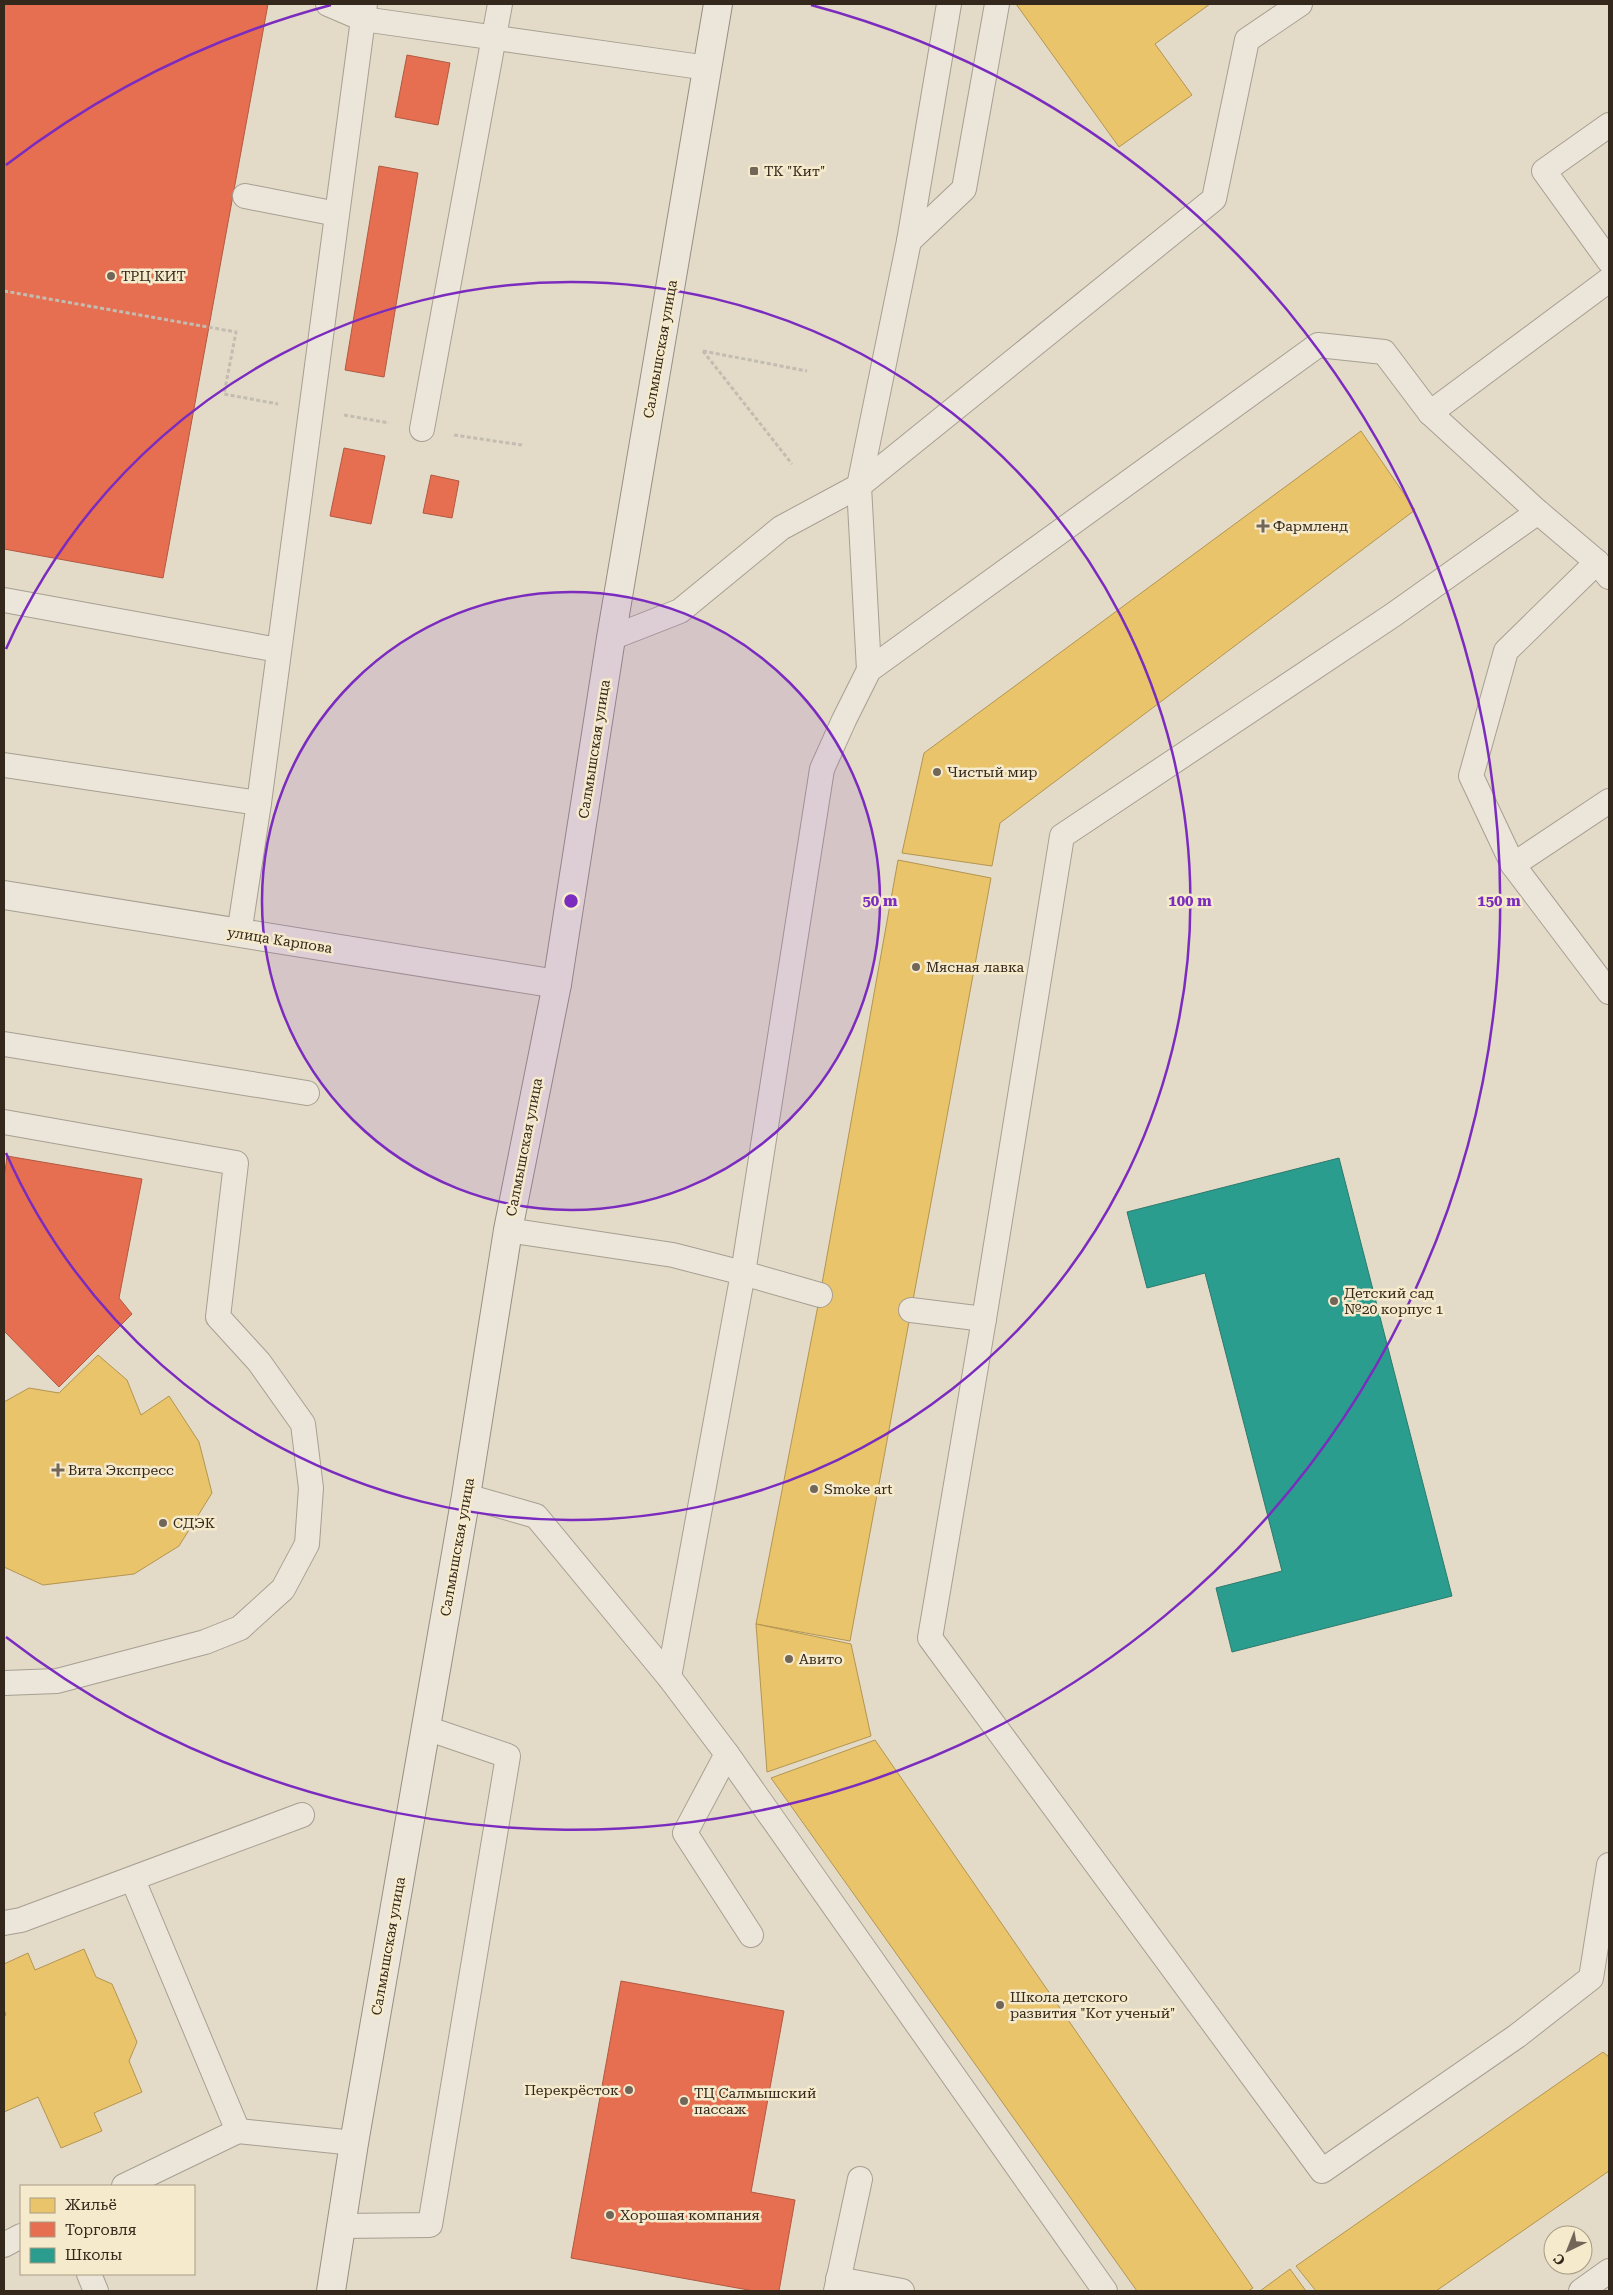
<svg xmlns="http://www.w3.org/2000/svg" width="1613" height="2295" viewBox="0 0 1613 2295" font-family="'Roboto Serif',serif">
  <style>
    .homes { fill: #e9c46a; stroke: #b39552 }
    .shops { fill: #e76f51; stroke: #b15941 }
    .schools { fill: #2a9d8f; stroke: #2d7a6c }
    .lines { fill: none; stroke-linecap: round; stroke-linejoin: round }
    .service-casing { stroke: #a79f92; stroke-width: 26 }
    .minor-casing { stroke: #a79f92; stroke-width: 30 }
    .secondary-casing { stroke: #978f82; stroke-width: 30 }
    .path { stroke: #c3bcb1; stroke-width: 3; stroke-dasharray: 4 2.5; stroke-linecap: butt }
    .service { stroke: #ebe5da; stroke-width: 24 }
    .minor { stroke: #ebe5da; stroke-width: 28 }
    .secondary { stroke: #ebe5da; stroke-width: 28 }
    .ring { fill: none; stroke: #7b2cbf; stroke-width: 2.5 }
    .poi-dot { fill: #716658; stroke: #f5eacc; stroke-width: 2 }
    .labels { text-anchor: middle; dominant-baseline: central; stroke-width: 5; stroke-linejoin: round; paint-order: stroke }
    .poi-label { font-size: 14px; fill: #34271b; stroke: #f5eacc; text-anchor: start }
    .street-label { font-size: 14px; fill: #34271b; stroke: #f5eacc }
    .centre { fill: #7b2cbf; stroke: #f5eacc; stroke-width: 2.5 }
    .ring-label { font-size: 15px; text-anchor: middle; font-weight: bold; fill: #7b2cbf; stroke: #f5eacc; stroke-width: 5; stroke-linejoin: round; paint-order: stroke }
  </style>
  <rect width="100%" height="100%" fill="#e3dbc8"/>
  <g class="homes">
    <polygon points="1016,4 1210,4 1155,44 1192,95 1119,147"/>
    <polygon points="1361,431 1415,510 1000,823 992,866 902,853 924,753"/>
    <polygon points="898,860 991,878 850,1641 756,1624 820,1295"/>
    <polygon points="98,1355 127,1380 141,1415 169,1396 199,1442 212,1493 179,1546 134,1574 43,1585 4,1567 4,1402 29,1388 59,1393"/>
    <polygon points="756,1624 851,1644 871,1736 767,1772"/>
    <polygon points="875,1740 1253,2288 1248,2291 1137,2291 771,1778"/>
    <polygon points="84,1949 96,1977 112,1984 137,2042 129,2061 142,2092 94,2113 102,2131 61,2148 38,2097 4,2112 4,2016 6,2015 4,2009 4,1964 28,1953 35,1970"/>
    <polygon points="1603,2052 1609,2057 1609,2171 1436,2291 1316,2291 1296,2266"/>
    <polygon points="1290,2269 1306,2291 1260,2291"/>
  </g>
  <g class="shops">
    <polygon points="4,4 268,4 163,578 4,549"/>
    <polygon points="407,55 450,63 438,125 395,117"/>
    <polygon points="379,166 418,173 384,377 345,370"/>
    <polygon points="344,448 385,456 371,524 330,516"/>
    <polygon points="431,475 459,481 452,518 423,513"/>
    <polygon points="7,1156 142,1179 119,1298 132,1314 59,1387 4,1331 4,1179"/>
    <polygon points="621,1981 784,2011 751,2192 795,2200 779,2291 754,2291 571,2258"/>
  </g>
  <polygon class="schools" points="1339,1158 1452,1596 1232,1652 1216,1588 1282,1571 1205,1273 1147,1288 1127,1212"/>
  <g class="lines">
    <defs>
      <g id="service">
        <polyline points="328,4 363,19 708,68"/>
        <polyline points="1609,125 1544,171 1609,261"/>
        <polyline points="245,196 337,214"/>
        <polyline points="909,241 964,189 997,4"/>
        <polyline points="1430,413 1609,280"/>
        <polyline points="422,429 500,4"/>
        <polyline points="1538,512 1393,615 1062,836 984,1319 930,1638 1322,2171 1517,2036 1591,1978 1609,1865"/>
        <polyline points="1597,562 1506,651 1471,776 1513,865 1609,992"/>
        <polyline points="4,600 278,650"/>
        <polyline points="611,638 680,611 781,528 859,486 1214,199 1247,40 1300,4"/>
        <polyline points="869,670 859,486 909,241 949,4"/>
        <polyline points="4,765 259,803"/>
        <polyline points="1513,865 1609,801"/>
        <polyline points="239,934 259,803 365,4"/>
        <polyline points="4,1044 307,1093"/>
        <polyline points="4,1122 236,1163 218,1317 259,1362 303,1424 311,1488 307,1544 283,1589 240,1628 205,1642 57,1681 4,1683"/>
        <polyline points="508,1230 673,1255 743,1273 669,1677"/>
        <polyline points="820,1295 743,1273 822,769 844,720 869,670 1318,345 1384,352 1430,413 1538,512 1597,562 1609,577"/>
        <polyline points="911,1310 984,1319"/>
        <polyline points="466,1496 536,1516 669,1677 727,1754 1105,2291"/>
        <polyline points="727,1754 685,1833 751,1935"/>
        <polyline points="4,1923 21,1920 302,1815"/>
        <polyline points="238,2131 354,2143"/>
        <polyline points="124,2186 238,2131 133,1880"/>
        <polyline points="342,2226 430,2225 508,1756 426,1728"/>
        <polyline points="4,2245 21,2236"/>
        <polyline points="89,2274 96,2291"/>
        <polyline points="838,2279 902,2291"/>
        <polyline points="836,2291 860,2179"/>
        <polyline points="1581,2291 1609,2271"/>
      </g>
      <polyline id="minor" points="4,895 557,984"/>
      <polyline id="secondary" points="331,2291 354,2143 466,1496 508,1230 557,984 611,638 718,4"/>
    </defs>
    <use href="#service" class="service-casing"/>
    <use href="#minor" class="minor-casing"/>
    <use href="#secondary" class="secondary-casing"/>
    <g class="path">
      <polyline points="4,291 236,332 224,394 278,404"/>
      <polyline points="703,351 792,464"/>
      <polyline points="703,351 807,371"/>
      <polyline points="344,415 389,423"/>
      <polyline points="454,435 522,445"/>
    </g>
    <use href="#service" class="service"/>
    <use href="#minor" class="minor"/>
    <use href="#secondary" class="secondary"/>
  </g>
  <circle cx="571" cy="901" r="309" fill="#7b2cbf" fill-opacity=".12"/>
  <g class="ring">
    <circle cx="571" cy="901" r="309"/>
    <path d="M6 649A619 619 0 1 1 6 1153"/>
    <path d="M6 165A928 928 0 0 1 331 5M811 5A928 928 0 1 1 6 1637"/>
  </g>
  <g class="poi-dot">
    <rect x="749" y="166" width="10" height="10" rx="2.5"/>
    <circle cx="111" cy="276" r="5"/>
    <path d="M1260.5 518.5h5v5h5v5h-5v5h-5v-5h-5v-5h5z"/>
    <circle cx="937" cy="772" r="5"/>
    <circle cx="916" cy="967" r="5"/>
    <circle cx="1334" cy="1301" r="5"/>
    <path d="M55.5 1462.5h5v5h5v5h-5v5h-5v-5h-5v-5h5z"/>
    <circle cx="814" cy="1489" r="5"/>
    <circle cx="163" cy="1523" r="5"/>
    <circle cx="789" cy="1659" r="5"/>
    <circle cx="1000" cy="2005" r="5"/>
    <circle cx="629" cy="2090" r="5"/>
    <circle cx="684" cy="2101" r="5"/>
    <circle cx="610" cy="2215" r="5"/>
  </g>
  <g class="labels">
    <g class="poi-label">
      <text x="764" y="171">ТК "Кит"</text>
      <text x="121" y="276">ТРЦ КИТ</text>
      <text x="1273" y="526">Фармленд</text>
      <text x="947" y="772">Чистый мир</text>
      <text x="926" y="967">Мясная лавка</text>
      <text x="1344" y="1293">Детский сад<tspan x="1344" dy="16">№20 корпус 1</tspan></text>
      <text x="68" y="1470">Вита Экспресс</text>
      <text x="824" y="1489">Smoke art</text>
      <text x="173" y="1523">СДЭК</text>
      <text x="799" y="1659">Авито</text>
      <text x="1010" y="1997">Школа детского<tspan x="1010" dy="16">развития "Кот ученый"</tspan></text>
      <text x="619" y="2090" text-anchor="end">Перекрёсток</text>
      <text x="694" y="2093">ТЦ Салмышский<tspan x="694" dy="16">пассаж</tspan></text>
      <text x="620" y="2215">Хорошая компания</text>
    </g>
    <g class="street-label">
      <text transform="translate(660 349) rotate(-80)">Салмышская улица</text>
      <text transform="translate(594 749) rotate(-81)">Салмышская улица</text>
      <text transform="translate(280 940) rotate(9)">улица Карпова</text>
      <text transform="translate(524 1147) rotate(-79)">Салмышская улица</text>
      <text transform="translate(457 1547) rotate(-80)">Салмышская улица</text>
      <text transform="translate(388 1946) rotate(-80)">Салмышская улица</text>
    </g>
  </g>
  <circle cx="571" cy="901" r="8" class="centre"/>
  <g class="ring-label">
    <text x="880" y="906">50 m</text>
    <text x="1190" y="906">100 m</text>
    <text x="1499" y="906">150 m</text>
  </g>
  <rect width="1613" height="2295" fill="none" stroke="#34271b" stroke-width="10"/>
  <rect x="20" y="2185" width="175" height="90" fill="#f5eacc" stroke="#a89c85"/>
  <rect x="30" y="2198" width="25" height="15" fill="#e9c46a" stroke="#a89c85"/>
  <text x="65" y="2210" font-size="15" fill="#34271b">Жильё</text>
  <rect x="30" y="2222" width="25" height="15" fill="#e76f51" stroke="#a89c85"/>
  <text x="65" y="2235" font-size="15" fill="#34271b">Торговля</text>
  <rect x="30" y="2248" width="25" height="15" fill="#2a9d8f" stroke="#a89c85"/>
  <text x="65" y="2260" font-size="15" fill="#34271b">Школы</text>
  <g transform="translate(1568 2250) rotate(223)"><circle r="24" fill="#f5eacc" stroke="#a89c85"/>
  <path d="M0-4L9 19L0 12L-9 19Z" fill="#716658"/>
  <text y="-8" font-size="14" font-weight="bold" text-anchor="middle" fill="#34271b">С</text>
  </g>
</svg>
